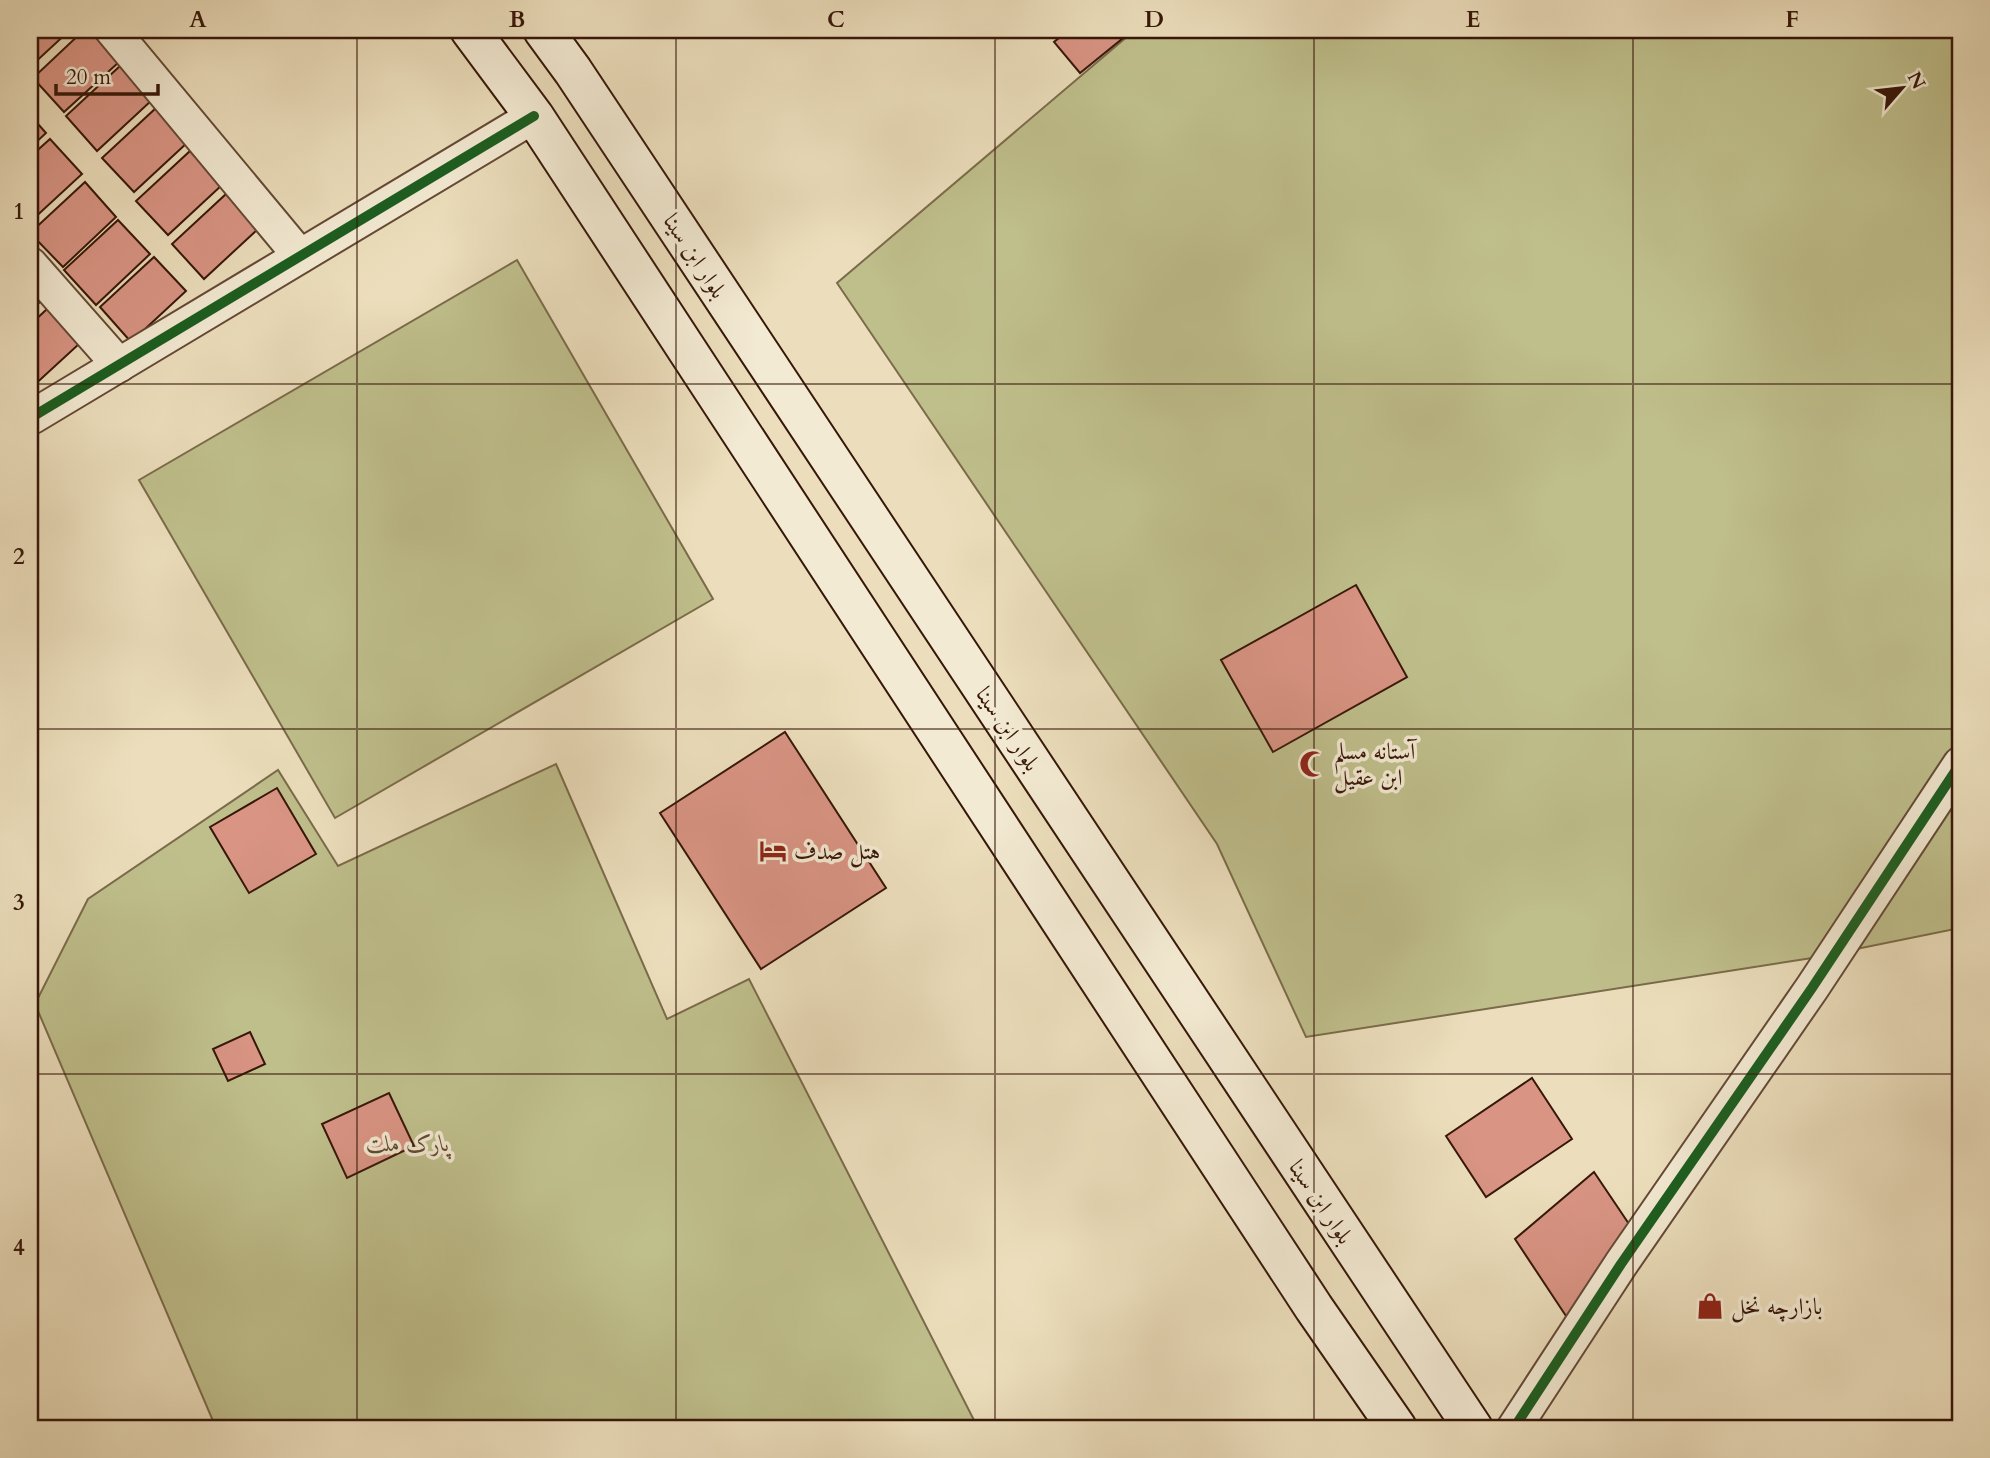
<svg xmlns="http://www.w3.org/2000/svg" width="1990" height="1458" viewBox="0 0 1990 1458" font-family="Cardo,Amiri,serif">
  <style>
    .green { fill: #bfbf8c; stroke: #7b6b4a; stroke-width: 2 }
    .building { fill: #d99484; stroke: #371709; stroke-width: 2 }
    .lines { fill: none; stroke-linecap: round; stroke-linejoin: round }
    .minor-casing { stroke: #644936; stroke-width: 37 }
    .secondary-casing { stroke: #371709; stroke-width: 42 }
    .minor { stroke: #f3ead3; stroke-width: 33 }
    .secondary { stroke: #f3ead3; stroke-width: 38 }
    .cycleway-casing { stroke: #f3ead3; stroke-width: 15 }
    .cycleway { stroke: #1b5e20; stroke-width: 10 }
    .grid { fill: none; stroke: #371709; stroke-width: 2; stroke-opacity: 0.55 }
    .labels { text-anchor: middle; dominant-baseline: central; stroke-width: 7; stroke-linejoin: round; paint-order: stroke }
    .street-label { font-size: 23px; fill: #371709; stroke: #f3ead3 }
    .poi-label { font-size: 23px; fill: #371709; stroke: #f3ead3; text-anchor: start }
    .park-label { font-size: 23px; font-style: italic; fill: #604930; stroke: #f3ead3 }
    .neatline { fill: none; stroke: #371709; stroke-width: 2.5 }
    .grid-label { font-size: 23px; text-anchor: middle; font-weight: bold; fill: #371709 }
  </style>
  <rect width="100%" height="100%" fill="#ecdebc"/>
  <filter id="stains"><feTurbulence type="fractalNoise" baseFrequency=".00286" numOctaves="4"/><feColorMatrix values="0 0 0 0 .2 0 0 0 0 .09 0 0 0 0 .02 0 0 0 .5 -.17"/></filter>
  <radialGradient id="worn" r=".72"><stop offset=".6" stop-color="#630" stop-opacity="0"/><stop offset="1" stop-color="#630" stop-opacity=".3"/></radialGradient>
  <g class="green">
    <polygon points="1135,30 1960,30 1960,928 1812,958 1306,1037 1217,844 837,283"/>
    <polygon points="517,260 713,599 335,818 139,480"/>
    <polygon points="556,764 667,1019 749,979 978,1428 216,1428 35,1004 88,899 278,770 338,866"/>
  </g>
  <g class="building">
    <polygon points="30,30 70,30 30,67"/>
    <polygon points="84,30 89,30 119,62 64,112 33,78"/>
    <polygon points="1069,30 1133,30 1080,73 1054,42"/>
    <polygon points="120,66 152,100 97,151 66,116"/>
    <polygon points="156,108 188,142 134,192 102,158"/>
    <polygon points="30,115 46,133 30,148"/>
    <polygon points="50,139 82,174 30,222 30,157"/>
    <polygon points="190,151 222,185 168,235 136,201"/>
    <polygon points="85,182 116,217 63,267 30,233"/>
    <polygon points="226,194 258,229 204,279 172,244"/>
    <polygon points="118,220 150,254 96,305 64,270"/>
    <polygon points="154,257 186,291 131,342 100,307"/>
    <polygon points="30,289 41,301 30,311"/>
    <polygon points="47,309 79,344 30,389 30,325"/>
    <polygon points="1356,585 1407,677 1273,752 1221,660"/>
    <polygon points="785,732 886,888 761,969 660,813"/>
    <polygon points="277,788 316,854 249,893 210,827"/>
    <polygon points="250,1032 265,1064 228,1081 213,1049"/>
    <polygon points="1532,1078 1572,1139 1486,1197 1446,1136"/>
    <polygon points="389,1093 414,1146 347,1178 322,1124"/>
    <polygon points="1594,1172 1631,1227 1568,1319 1515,1239"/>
  </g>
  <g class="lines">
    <defs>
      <g id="minor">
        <polyline points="112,30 300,256"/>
        <polyline points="30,264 119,365"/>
        <polyline points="32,417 534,116"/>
        <polyline points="1514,1428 1621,1264 1812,988 1960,764"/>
      </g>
      <g id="secondary">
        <polyline points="470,30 534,116 1314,1308 1397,1428"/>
        <polyline points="543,30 573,71 1473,1428"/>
      </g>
    </defs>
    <use href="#minor" class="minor-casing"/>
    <use href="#secondary" class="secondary-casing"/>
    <use href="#minor" class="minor"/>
    <use href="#secondary" class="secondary"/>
    <defs>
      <g id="cycleway">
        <polyline points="32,417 534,116"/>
        <polyline points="1514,1428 1621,1264 1812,988 1960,764"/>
      </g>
    </defs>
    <use href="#cycleway" class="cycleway-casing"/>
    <use href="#cycleway" class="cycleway"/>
  </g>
  <path class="grid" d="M357,30V1428M676,30V1428M995,30V1428M1314,30V1428M1633,30V1428M30,384H1960M30,729H1960M30,1074H1960"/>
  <defs>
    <symbol id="mosque-bare" viewBox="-9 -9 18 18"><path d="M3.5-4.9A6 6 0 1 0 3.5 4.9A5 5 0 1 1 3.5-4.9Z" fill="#8f2418" stroke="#f3ead3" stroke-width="2.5" paint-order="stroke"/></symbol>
    <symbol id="hotel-bare" viewBox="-9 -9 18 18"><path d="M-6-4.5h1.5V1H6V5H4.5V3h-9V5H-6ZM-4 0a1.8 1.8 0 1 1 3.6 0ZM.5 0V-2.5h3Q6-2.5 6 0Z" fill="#8f2418" stroke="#f3ead3" stroke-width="2.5" paint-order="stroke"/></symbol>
    <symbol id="shop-bare" viewBox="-9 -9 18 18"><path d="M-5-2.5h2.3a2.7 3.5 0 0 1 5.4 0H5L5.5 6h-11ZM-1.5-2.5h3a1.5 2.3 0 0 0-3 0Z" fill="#8f2418" stroke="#f3ead3" stroke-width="2.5" paint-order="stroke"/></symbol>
  </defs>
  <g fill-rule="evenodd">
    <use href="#mosque-bare" x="1294" y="745" width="38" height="38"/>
    <use href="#hotel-bare" x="754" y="832" width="38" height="38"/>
    <use href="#shop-bare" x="1691" y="1287" width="38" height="38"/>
  </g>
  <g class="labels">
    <g class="street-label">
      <text transform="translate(695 256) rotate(57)">بلوار ابن سینا</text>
      <text transform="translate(1008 729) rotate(56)">بلوار ابن سینا</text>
      <text transform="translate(1321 1202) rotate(56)">بلوار ابن سینا</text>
    </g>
    <g class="poi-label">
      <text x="1334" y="751">آستانه مسلم<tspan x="1334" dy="26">ابن عقیل</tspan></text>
      <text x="794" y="851">هتل صدف</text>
      <text x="1731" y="1306">بازارچه نخل</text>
    </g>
    <g class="park-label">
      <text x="408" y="1143">پارک ملت</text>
    </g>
  </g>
  <rect width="1990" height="1458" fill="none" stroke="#ecdebc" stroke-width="77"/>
  <g transform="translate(1902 88) rotate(62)" stroke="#f3ead3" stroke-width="5" paint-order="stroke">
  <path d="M0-5L12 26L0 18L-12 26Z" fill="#371709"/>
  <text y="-10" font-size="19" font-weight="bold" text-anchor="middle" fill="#371709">N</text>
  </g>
  <path d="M56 84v10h102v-10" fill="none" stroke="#371709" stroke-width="3.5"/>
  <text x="66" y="84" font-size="21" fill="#371709" stroke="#f3ead3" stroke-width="5" paint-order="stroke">20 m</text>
  <rect x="38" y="38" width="1914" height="1382" class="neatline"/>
  <g class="grid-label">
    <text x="198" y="27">A</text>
    <text x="517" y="27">B</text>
    <text x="836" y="27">C</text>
    <text x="1154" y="27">D</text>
    <text x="1473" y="27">E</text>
    <text x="1792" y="27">F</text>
    <text x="19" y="219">1</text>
    <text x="19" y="564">2</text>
    <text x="19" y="910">3</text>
    <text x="19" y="1255">4</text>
  </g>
  <rect width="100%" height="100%" filter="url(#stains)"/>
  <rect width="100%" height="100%" fill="url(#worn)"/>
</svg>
